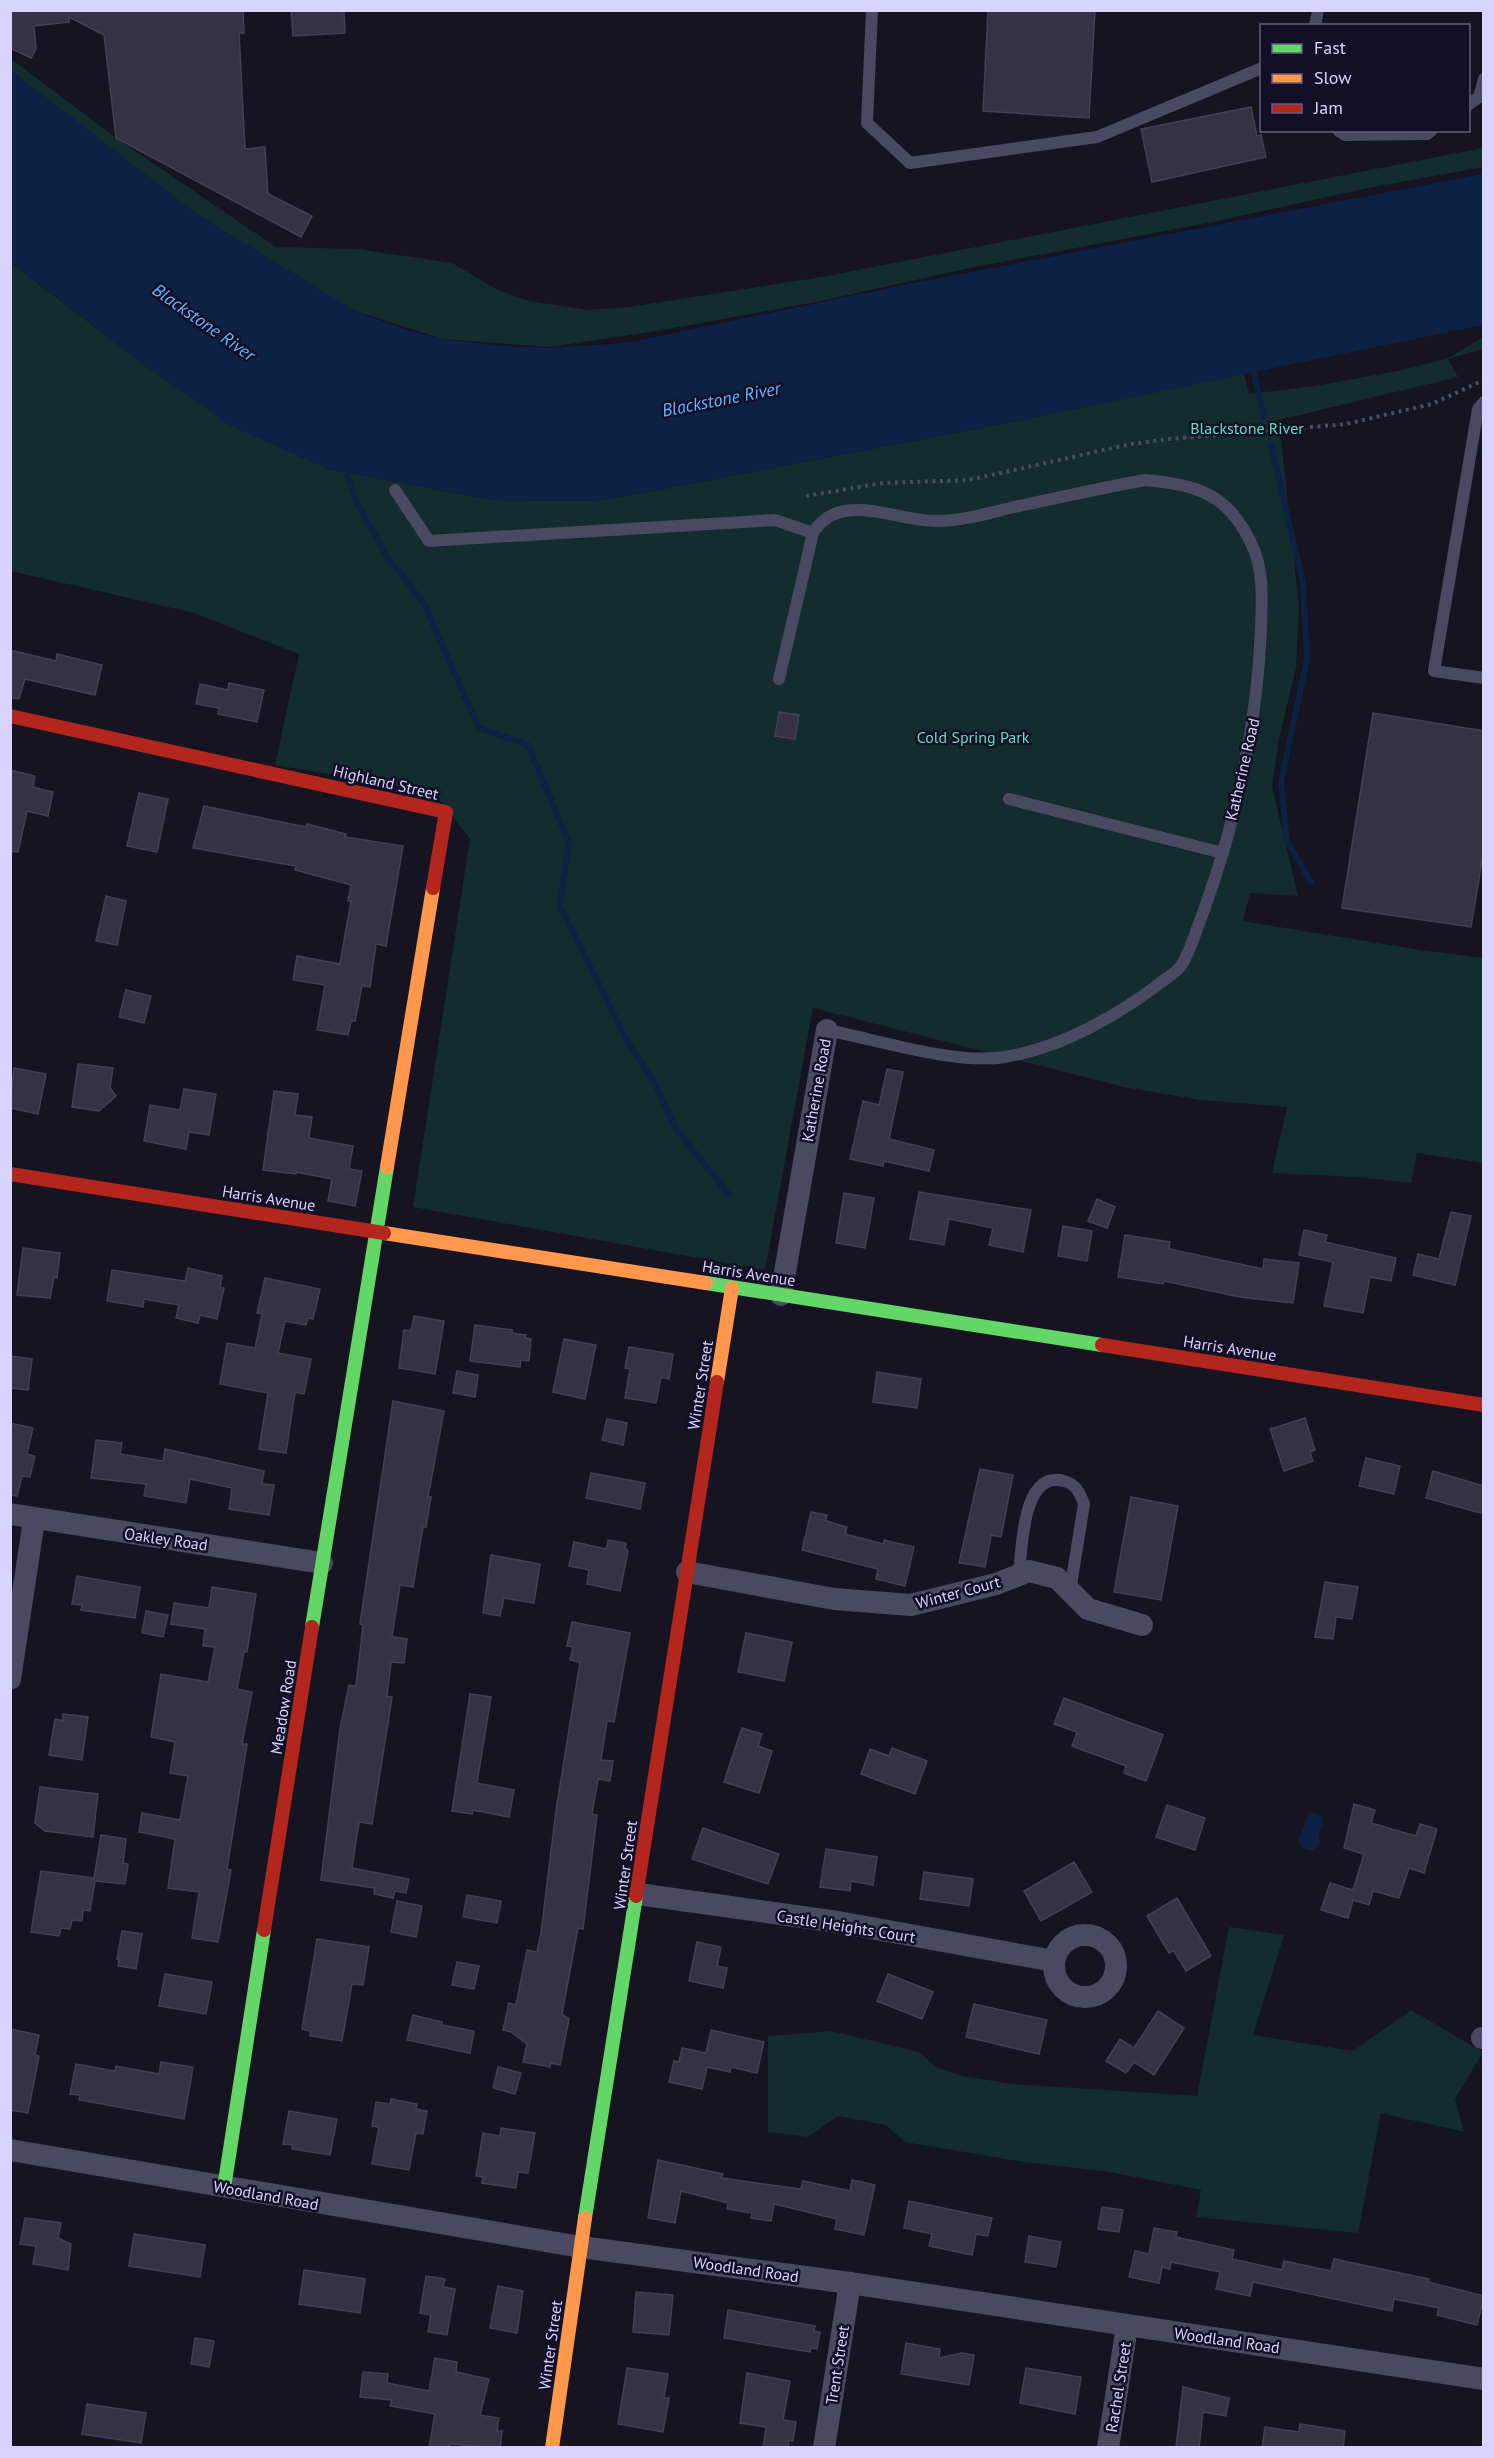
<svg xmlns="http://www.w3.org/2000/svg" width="1494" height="2458" viewBox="0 0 1494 2458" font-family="'PT Sans',sans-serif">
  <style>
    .green { fill: #132c2d }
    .water { fill: #0d2144 }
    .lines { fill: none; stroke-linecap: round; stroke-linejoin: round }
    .stream { stroke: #0d2144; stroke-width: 6 }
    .building { fill: #343243; stroke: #433f54; stroke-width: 1.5 }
    .path { stroke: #44505f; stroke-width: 4; stroke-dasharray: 3 4.5; stroke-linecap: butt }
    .lane { stroke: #4a4962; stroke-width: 12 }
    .street { stroke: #4a4962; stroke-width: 22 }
    .fast { stroke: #63d668; stroke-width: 14 }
    .slow { stroke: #ff974d; stroke-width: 14 }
    .jam { stroke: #b3261e; stroke-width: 14 }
    .labels { text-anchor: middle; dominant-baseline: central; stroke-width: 5; stroke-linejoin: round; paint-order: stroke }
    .park-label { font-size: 16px; fill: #5fe0c0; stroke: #130f26 }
    .street-label { font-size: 16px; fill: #d9d4ff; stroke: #130f26 }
    .water-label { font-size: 18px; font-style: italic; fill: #62b6ff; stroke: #130f26 }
  </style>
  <rect width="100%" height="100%" fill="#161421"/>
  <g class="green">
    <polygon points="10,58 116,138 276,247 357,249 452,263 498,290 529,301 588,310 629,307 822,277 1483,148 1483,167 1368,188 1218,221 970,268 816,302 657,331 550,347 442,339 353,310 198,215 11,71"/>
    <polygon points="10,262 147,367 327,469 492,500 595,501 632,495 1012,422 1244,373 1249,394 1315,386 1397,371 1447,359 1483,337 1483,349 1448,359 1458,377 1279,420 1299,608 1296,668 1279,738 1272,787 1298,896 1250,893 1243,921 1420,950 1483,958 1483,1163 1417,1153 1411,1183 1357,1177 1272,1173 1287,1107 1201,1100 1124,1087 813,1008 765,1270 413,1207 470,839 433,792 275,765 299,654 194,613 11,571"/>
    <polygon points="1229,1927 1284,1935 1253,2035 1353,2051 1411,2010 1483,2052 1455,2099 1464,2132 1381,2113 1358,2233 1196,2217 1201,2190 1110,2172 1024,2162 905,2142 886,2125 838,2116 808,2137 768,2132 768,2036 831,2031 919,2052 938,2068 962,2076 1013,2084 1197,2096"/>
  </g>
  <g class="water">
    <polygon points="11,71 198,215 353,310 406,330 442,339 491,345 549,348 626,343 904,285 1483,174 1483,325 1012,422 632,495 595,501 492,500 327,469 229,425 147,367 11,262"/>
    <polygon points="1313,1812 1324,1818 1319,1835 1320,1843 1313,1851 1302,1848 1298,1840 1309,1814"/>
  </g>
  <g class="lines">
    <g class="stream">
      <polyline points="1252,365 1264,417"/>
      <polyline points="1271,445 1303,583 1307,659 1281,782 1287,841 1311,882"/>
      <polyline points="344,466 358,505 386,555 424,604 479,728 528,745 569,842 560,906 627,1041 655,1084 676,1129 729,1195"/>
    </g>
  </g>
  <g class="building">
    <polygon points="10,10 243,10 244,33 239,33 245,149 265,147 268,194 312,216 301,237 116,138 104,35 69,17 69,22 34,26 36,49 31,58 10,48"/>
    <polygon points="291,10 344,10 345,33 293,36"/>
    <polygon points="988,10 1095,10 1089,118 983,111"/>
    <polygon points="1251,107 1257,136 1261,135 1266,157 1152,182 1141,129"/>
    <polygon points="10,650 56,661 57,654 102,665 95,695 25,679 19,699 10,698"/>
    <polygon points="229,683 264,690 257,722 218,714 219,708 196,704 200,684 228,690"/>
    <polygon points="779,712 799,715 795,739 775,736"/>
    <polygon points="1373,713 1484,731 1484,848 1471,927 1342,908"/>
    <polygon points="10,770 35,776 33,787 53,792 48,816 27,811 18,852 10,851"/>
    <polygon points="139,793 168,799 157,852 127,846"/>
    <polygon points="204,806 306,827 307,824 346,834 345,837 403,846 386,946 376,944 370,987 362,986 355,1021 351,1021 348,1035 317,1030 325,985 293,980 297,956 340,964 351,901 348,901 351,885 295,870 296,866 193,848"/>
    <polygon points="106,896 126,901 117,945 96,941"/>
    <polygon points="126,990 151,996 144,1023 119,1017"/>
    <polygon points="78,1064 113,1068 110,1088 116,1096 99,1111 72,1107"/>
    <polygon points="14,1068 46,1074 38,1114 10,1108"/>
    <polygon points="887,1069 903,1072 889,1139 934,1150 929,1171 884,1161 883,1166 850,1159 863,1101 879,1105"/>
    <polygon points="184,1089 216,1094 209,1135 189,1132 186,1149 144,1141 150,1105 180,1110"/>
    <polygon points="274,1091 298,1094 295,1115 312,1117 309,1138 353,1146 349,1169 362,1171 355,1206 328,1201 332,1179 296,1172 296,1174 263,1170"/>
    <polygon points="919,1192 1031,1210 1023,1252 989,1245 993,1228 949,1219 944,1245 910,1239"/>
    <polygon points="844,1193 874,1198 865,1248 836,1243"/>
    <polygon points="1097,1199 1115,1207 1107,1228 1088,1221"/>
    <polygon points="1451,1212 1471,1216 1455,1285 1413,1275 1418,1254 1439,1259"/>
    <polygon points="1063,1226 1092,1231 1087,1261 1058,1256"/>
    <polygon points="1304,1230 1327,1235 1325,1242 1396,1258 1391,1281 1370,1277 1363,1313 1324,1306 1333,1262 1299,1255"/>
    <polygon points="1125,1235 1170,1242 1169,1249 1263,1269 1264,1259 1299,1263 1293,1303 1240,1297 1164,1281 1163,1284 1118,1277"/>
    <polygon points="23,1248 60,1253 57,1278 54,1277 50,1298 17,1295"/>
    <polygon points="188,1268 222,1276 220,1287 224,1288 217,1319 200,1315 198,1323 176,1318 179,1305 144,1299 143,1307 107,1301 112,1270 185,1281"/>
    <polygon points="265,1278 320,1289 313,1319 308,1318 306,1325 285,1321 278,1353 311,1359 304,1394 295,1392 286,1453 259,1449 268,1393 220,1384 227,1343 255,1348 262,1314 257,1313"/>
    <polygon points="414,1316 444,1321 435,1374 399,1368 404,1330 411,1331"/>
    <polygon points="475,1325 512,1330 512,1333 526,1335 525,1338 531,1339 529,1361 521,1360 520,1367 470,1361"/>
    <polygon points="564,1339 596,1345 585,1399 553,1392"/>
    <polygon points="629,1347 673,1354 669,1379 661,1377 656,1403 625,1398 630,1369 625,1368"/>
    <polygon points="10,1356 32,1359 28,1390 10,1388"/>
    <polygon points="457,1371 478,1375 475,1397 453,1393"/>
    <polygon points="877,1372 921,1379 917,1408 873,1402"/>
    <polygon points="393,1401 444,1411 428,1497 431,1497 426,1527 423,1527 413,1587 400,1585 392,1637 407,1639 404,1663 391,1662 387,1696 392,1697 372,1824 359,1822 352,1868 409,1879 406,1893 395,1891 393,1898 374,1894 375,1888 321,1880 340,1729 349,1685 356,1686 363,1625 360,1624"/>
    <polygon points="1305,1418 1315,1450 1310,1452 1313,1461 1284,1471 1270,1429"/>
    <polygon points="607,1419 627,1423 623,1445 602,1440"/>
    <polygon points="10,1423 33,1428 27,1454 35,1456 30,1477 22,1476 17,1496 10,1495"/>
    <polygon points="96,1440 122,1443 120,1454 163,1461 165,1449 264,1471 262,1484 274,1485 269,1515 229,1509 232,1488 190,1479 186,1503 144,1496 146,1484 91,1478"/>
    <polygon points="1366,1458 1400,1466 1394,1494 1359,1486"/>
    <polygon points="980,1469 1013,1475 1001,1537 991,1535 985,1567 959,1563"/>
    <polygon points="1433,1471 1484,1486 1484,1514 1426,1498"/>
    <polygon points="591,1473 645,1483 640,1509 586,1498"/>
    <polygon points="1131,1497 1178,1506 1161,1600 1114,1592"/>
    <polygon points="811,1512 827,1515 826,1521 847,1527 845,1534 884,1544 884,1540 914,1547 905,1586 876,1579 878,1569 802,1550"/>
    <polygon points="608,1540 626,1543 625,1548 628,1551 620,1591 587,1584 589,1570 569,1566 574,1542 606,1549"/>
    <polygon points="491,1555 540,1564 534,1603 504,1598 500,1616 483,1613"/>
    <polygon points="77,1576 140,1587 135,1618 81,1610 82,1605 72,1604"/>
    <polygon points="1325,1582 1358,1587 1352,1619 1336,1617 1333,1639 1315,1637"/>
    <polygon points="212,1587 256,1594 247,1652 244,1652 237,1689 252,1692 242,1744 247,1744 227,1869 231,1870 218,1942 192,1938 199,1892 168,1888 175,1839 139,1832 142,1813 180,1820 188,1776 170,1773 175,1742 151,1737 161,1674 208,1682 215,1647 203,1646 205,1629 171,1624 174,1603 209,1608"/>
    <polygon points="146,1611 168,1615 163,1637 142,1633"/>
    <polygon points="572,1622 630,1633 614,1722 607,1721 601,1760 613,1761 610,1781 598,1779 592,1814 597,1815 583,1929 578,1928 562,2014 569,2019 560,2065 551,2063 550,2067 523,2062 527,2044 511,2032 503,2030 509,2003 516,2005 527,1950 537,1952 541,1933 556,1810 580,1662 570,1660 573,1647 567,1646"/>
    <polygon points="746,1633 792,1642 784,1681 738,1672"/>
    <polygon points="470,1694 491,1697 477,1783 514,1790 509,1817 473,1810 472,1814 452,1811"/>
    <polygon points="1064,1698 1163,1735 1146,1781 1124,1773 1126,1766 1072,1746 1077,1732 1054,1724"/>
    <polygon points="63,1714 88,1717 82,1760 49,1755 55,1719 63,1721"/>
    <polygon points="742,1728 762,1734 758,1746 772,1751 759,1793 724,1782"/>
    <polygon points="892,1748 927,1761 915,1794 861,1774 870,1749 889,1756"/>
    <polygon points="40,1787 98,1794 93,1837 45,1831 35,1823"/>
    <polygon points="1354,1804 1375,1810 1371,1823 1416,1836 1420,1824 1437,1829 1424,1873 1409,1868 1399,1898 1373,1891 1369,1905 1353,1900 1348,1918 1321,1910 1330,1883 1353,1890 1364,1854 1344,1848"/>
    <polygon points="1167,1805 1205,1818 1195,1850 1156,1837"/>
    <polygon points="703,1828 779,1854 768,1884 692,1859"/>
    <polygon points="101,1835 126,1839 123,1863 128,1864 125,1884 95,1881 90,1911 83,1910 82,1921 72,1920 70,1929 61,1928 59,1936 31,1932 41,1871 94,1878"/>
    <polygon points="826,1849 877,1857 873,1885 851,1881 850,1891 820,1887"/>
    <polygon points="1074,1862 1092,1892 1041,1921 1024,1891"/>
    <polygon points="924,1872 973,1879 969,1906 920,1899"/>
    <polygon points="467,1895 501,1901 497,1923 463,1917"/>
    <polygon points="1177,1898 1211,1956 1186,1971 1174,1951 1169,1953 1147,1916"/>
    <polygon points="397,1901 422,1906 416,1937 391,1932"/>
    <polygon points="122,1931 142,1934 136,1969 118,1966 119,1959 117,1959"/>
    <polygon points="317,1939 369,1947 363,1985 352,1984 342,2041 310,2036 311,2031 302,2029"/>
    <polygon points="697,1942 721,1947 717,1966 727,1968 723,1988 689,1981"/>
    <polygon points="457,1962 479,1966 474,1989 452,1985"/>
    <polygon points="165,1974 212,1982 206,2014 159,2006"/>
    <polygon points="888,1974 933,1992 922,2019 877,2001"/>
    <polygon points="974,2004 1047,2020 1039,2054 966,2037"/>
    <polygon points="1158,2011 1184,2028 1154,2075 1134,2062 1126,2073 1106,2061 1120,2039 1134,2048"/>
    <polygon points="413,2015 442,2022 442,2025 474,2031 470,2053 407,2040"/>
    <polygon points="10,2029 39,2035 35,2055 39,2056 28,2113 10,2110"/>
    <polygon points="711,2030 764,2042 757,2073 731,2067 730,2072 707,2067 702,2089 669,2082 674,2061 679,2062 682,2048 706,2053"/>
    <polygon points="161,2062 193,2067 184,2119 79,2100 80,2095 70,2094 76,2064 115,2071 116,2066 159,2074"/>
    <polygon points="498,2067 521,2073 515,2094 493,2088"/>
    <polygon points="391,2099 417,2104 416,2109 427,2111 423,2134 416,2133 409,2170 372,2164 379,2127 372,2126 376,2102 390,2104"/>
    <polygon points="289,2111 337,2119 330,2155 292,2149 293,2145 283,2144"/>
    <polygon points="501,2128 535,2133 528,2173 518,2172 516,2188 482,2183 483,2177 476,2176 483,2133 500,2136"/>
    <polygon points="658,2160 723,2174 721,2178 801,2189 803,2181 850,2191 852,2180 875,2185 864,2235 835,2229 837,2219 774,2204 771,2221 751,2218 752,2213 727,2209 728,2203 681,2191 675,2223 648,2218"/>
    <polygon points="909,2201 992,2218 988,2236 976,2234 972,2255 929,2246 932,2234 904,2228"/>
    <polygon points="1102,2207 1123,2210 1119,2232 1098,2229"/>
    <polygon points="25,2218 61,2223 58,2238 71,2244 68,2270 33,2264 36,2246 20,2244"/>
    <polygon points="1154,2228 1177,2232 1176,2237 1234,2250 1232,2259 1282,2270 1284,2261 1331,2271 1334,2259 1429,2279 1428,2282 1484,2296 1477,2325 1437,2315 1439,2308 1394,2299 1392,2311 1253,2282 1250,2296 1216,2289 1220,2272 1171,2262 1170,2269 1162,2267 1159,2283 1129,2277 1135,2251 1149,2254"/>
    <polygon points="134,2234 205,2245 200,2277 129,2266"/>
    <polygon points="1029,2236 1061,2242 1056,2267 1025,2262"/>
    <polygon points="304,2270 365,2279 360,2313 299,2304"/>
    <polygon points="426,2276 445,2279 443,2287 455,2289 447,2335 428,2332 431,2315 420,2313"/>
    <polygon points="498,2286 523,2291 517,2333 490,2328"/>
    <polygon points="636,2292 673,2295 669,2335 633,2332"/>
    <polygon points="728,2310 815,2326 814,2331 820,2332 817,2349 811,2348 810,2352 724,2338"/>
    <polygon points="195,2338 214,2341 209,2367 191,2364"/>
    <polygon points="906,2343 940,2349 939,2358 962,2353 974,2355 969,2385 901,2374"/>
    <polygon points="435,2358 457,2362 456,2372 489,2379 480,2415 499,2418 497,2431 502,2431 500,2448 450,2444 449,2448 429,2448 435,2414 390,2406 392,2400 360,2397 363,2372 388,2374 387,2383 429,2391"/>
    <polygon points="627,2368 668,2374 664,2398 669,2398 663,2432 618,2424"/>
    <polygon points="1026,2368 1081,2377 1075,2414 1020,2403"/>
    <polygon points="747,2373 790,2381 783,2420 796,2422 793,2441 789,2440 788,2448 763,2448 766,2427 740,2423"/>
    <polygon points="1183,2387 1229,2398 1226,2416 1203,2412 1199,2448 1176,2448"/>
    <polygon points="87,2404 146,2413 141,2443 82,2434"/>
    <polygon points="1300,2424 1345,2431 1343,2448 1262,2448 1265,2427 1299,2432"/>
  </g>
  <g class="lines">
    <polyline class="path" points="806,496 883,483 969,480 1131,444 1169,439 1346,424 1432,404 1484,380"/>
    <g class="lane">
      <polyline points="872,10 867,123 910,163 1097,137 1262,68"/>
      <polyline points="1315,26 1318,10"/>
      <polyline points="1468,105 1479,97 1484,79"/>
      <polyline points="1338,130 1345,135 1427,134 1432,130"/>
      <polyline points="1484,402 1478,409 1434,671 1484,678"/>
      <polyline points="395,490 429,541 775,520 813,533"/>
      <path d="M779,679L813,533C840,489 897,522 937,521C963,521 989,513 1014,507C1058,498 1101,488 1145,480C1197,485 1228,493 1252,545C1264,570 1262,602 1261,629C1257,726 1236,822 1203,913C1196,930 1191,950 1181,966C1175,974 1163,980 1155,987C1111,1019 1060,1048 1005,1057C955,1065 878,1040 827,1030"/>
      <polyline points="1009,799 1223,853"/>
      <path d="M1019,1574C1022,1549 1022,1469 1064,1481C1076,1484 1080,1493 1084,1504L1070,1591"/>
    </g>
    <g class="street">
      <polyline points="781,1295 827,1030"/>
      <polyline points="10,1514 322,1563"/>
      <polyline points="687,1572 834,1599 911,1605 996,1584 1029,1571 1057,1578 1088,1609 1142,1625"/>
      <polyline points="10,1679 34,1520"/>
      <polyline points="638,1894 838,1922 1054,1961"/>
      <circle cx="1085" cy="1966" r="31"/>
      <polyline points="1482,2038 1484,2038"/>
      <polyline points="10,2150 581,2247 850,2283 1484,2379"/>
      <polyline points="824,2448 850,2283"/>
      <polyline points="1108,2448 1127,2326"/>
    </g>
    <g class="fast">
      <polyline points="706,1283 1102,1345"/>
      <polyline points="312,1627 387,1167"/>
      <polyline points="224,2188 264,1930"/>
      <polyline points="585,2218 636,1896"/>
    </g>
    <g class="slow">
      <polyline points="387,1167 433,888"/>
      <polyline points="384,1233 706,1283"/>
      <polyline points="717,1382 732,1288"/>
      <polyline points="552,2448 585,2218"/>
    </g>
    <g class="jam">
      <polyline points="10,716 446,812 433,888"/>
      <polyline points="10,1174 384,1233"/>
      <polyline points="1102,1345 1484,1405"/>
      <polyline points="636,1896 717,1382"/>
      <polyline points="264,1930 312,1627"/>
    </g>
  </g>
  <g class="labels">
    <g class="park-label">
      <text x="1247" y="428">Blackstone River</text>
      <text x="973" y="737">Cold Spring Park</text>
    </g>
    <g class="street-label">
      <text transform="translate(1242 769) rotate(-77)">Katherine Road</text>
      <text transform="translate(386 782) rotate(13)">Highland Street</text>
      <text transform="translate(816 1090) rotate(-80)">Katherine Road</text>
      <text transform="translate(269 1198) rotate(9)">Harris Avenue</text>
      <text transform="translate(749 1273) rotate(9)">Harris Avenue</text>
      <text transform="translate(1230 1348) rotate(9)">Harris Avenue</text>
      <text transform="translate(700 1385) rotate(-81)">Winter Street</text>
      <text transform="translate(166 1539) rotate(8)">Oakley Road</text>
      <text transform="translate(958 1592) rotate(-15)">Winter Court</text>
      <text transform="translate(283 1707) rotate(-81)">Meadow Road</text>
      <text transform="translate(625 1865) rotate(-82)">Winter Street</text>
      <text transform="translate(846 1926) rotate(9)">Castle Heights Court</text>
      <text transform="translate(266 2195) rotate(10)">Woodland Road</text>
      <text transform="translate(746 2269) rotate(8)">Woodland Road</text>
      <text transform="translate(1227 2340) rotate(8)">Woodland Road</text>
      <text transform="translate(550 2345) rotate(-82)">Winter Street</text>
      <text transform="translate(837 2365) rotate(-81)">Trent Street</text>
      <text transform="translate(1118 2387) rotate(-81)">Rachel Street</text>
    </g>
    <g class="water-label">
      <text transform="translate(204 322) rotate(35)">Blackstone River</text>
      <text transform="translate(721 399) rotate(-11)">Blackstone River</text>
    </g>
  </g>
  <rect width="1494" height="2458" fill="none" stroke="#d9d4ff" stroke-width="24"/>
  <rect x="1260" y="24" width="210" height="108" fill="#130f26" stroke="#625e7d" stroke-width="1.5"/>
  <rect x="1272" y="44" width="30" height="9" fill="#63d668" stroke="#625e7d" stroke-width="1.5"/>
  <text x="1314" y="54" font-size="18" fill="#d9d4ff">Fast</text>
  <rect x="1272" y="74" width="30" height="9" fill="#ff974d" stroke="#625e7d" stroke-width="1.5"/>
  <text x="1314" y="84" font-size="18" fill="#d9d4ff">Slow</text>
  <rect x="1272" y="104" width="30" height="9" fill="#b3261e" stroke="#625e7d" stroke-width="1.5"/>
  <text x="1314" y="114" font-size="18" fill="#d9d4ff">Jam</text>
</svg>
